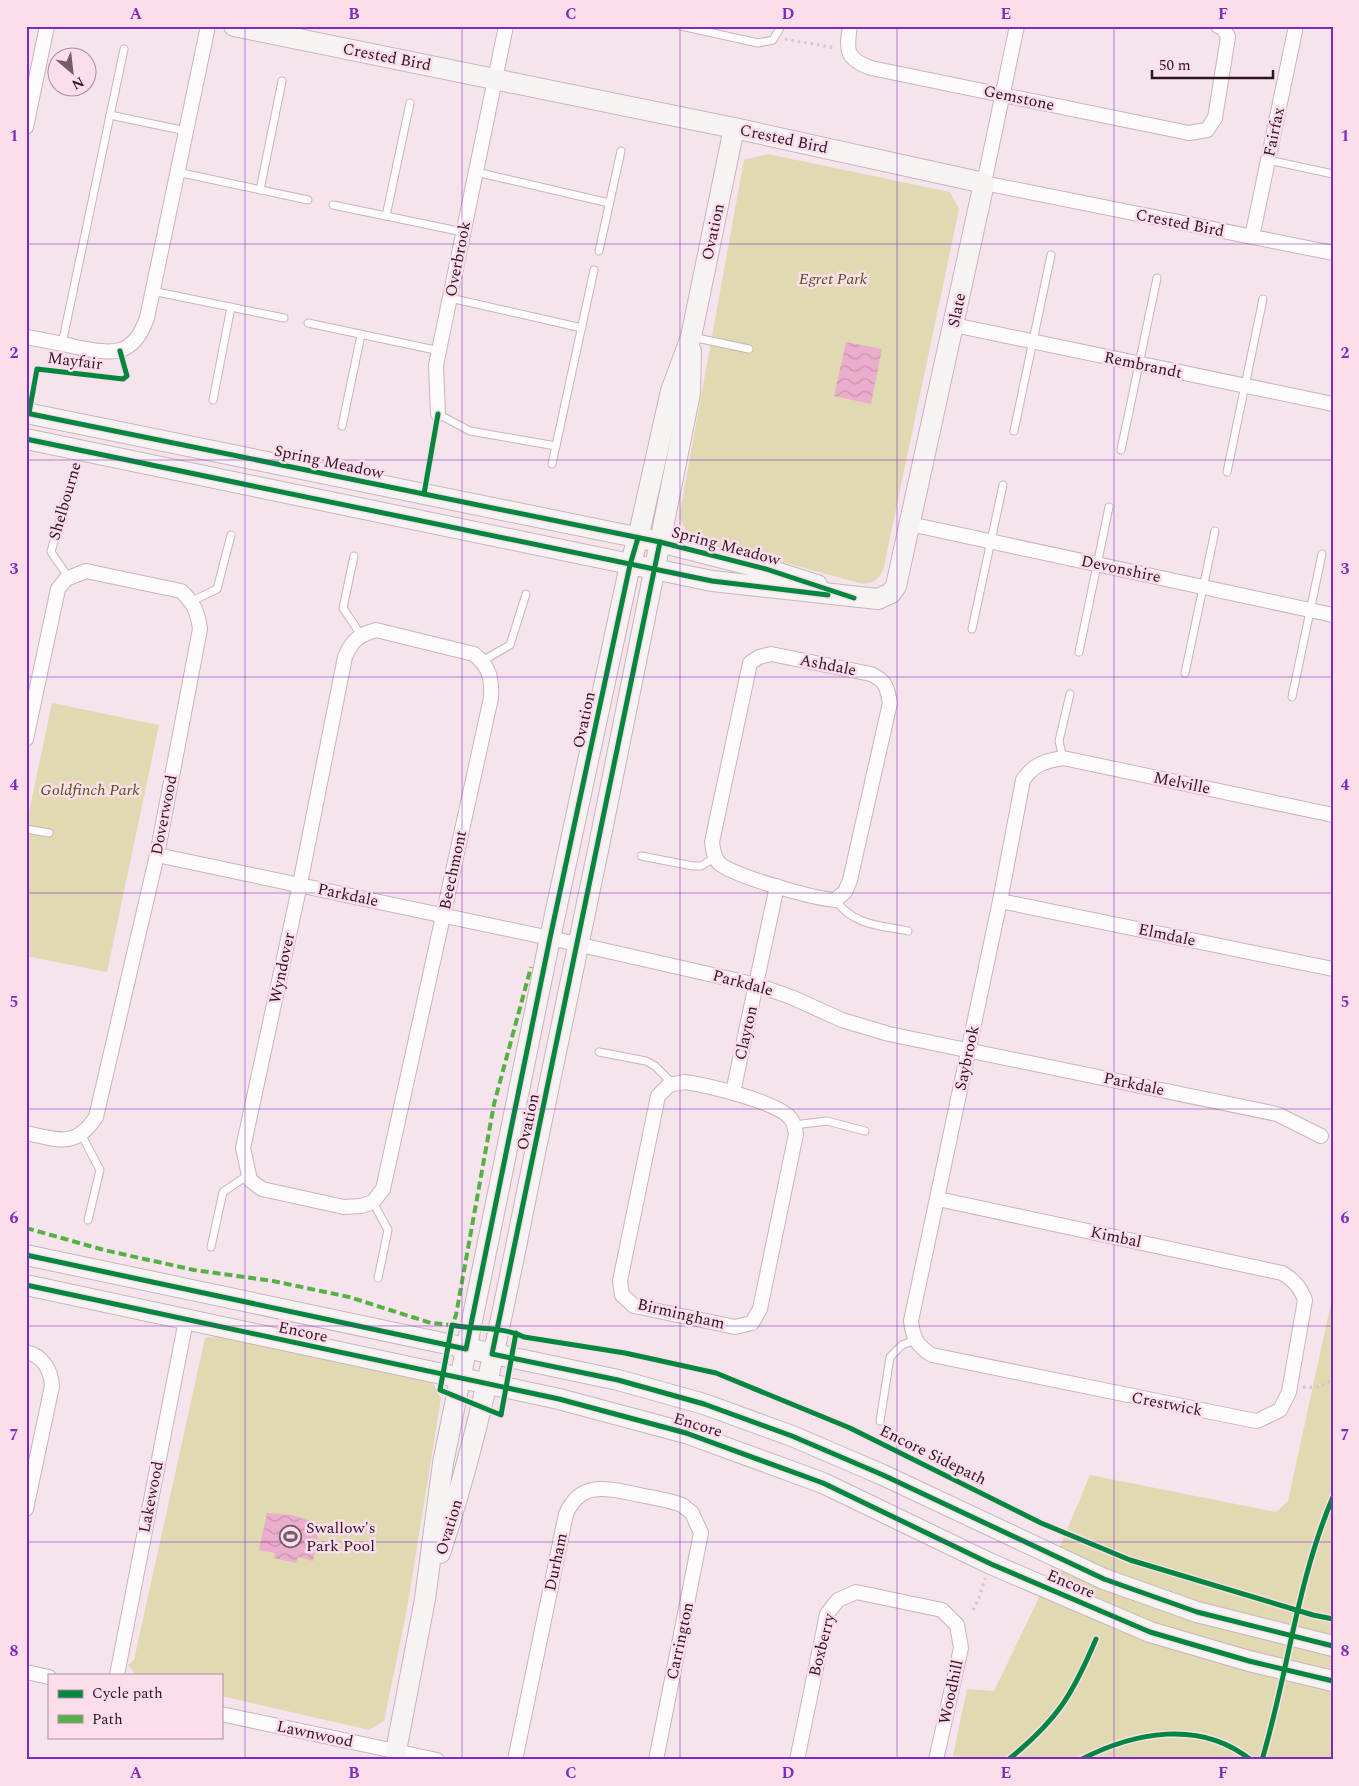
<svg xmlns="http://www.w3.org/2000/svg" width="1359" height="1786" viewBox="0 0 1359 1786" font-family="Spectral,serif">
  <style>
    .green { fill: #e0d9b1 }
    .water { fill: url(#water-waves) }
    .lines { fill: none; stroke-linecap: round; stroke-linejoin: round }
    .lane-casing { stroke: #c8b4bd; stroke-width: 9 }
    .street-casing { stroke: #c8b4bd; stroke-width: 16 }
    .secondary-casing { stroke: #c8b4bd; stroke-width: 22 }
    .path { stroke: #cfc8cb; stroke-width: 3; stroke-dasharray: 2.5 4; stroke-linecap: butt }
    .lane { stroke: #fefbfc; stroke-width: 7 }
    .street { stroke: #fefbfc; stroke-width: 14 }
    .secondary { stroke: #f8f3f3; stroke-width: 20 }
    .quiet { stroke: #56b145; stroke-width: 4; stroke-dasharray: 8 4; stroke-linecap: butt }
    .cycleway-casing { stroke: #fcddeb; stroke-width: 8 }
    .cycleway { stroke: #00873e; stroke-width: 5 }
    .grid { fill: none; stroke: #7b2cbf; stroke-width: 1; stroke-opacity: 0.55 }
    .labels { text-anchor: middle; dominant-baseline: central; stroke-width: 5; stroke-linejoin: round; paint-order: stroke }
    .street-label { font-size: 16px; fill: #2e1422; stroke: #fcddeb }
    .park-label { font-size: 16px; font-style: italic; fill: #535312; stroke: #fcddeb }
    .poi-label { font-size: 16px; fill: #2e1422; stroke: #fcddeb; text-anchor: start }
    .neatline { fill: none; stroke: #7b2cbf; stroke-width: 2 }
    .grid-label { font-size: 16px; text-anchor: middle; font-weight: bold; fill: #7b2cbf }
  </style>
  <defs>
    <pattern id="water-waves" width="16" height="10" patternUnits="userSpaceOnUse" patternTransform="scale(1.25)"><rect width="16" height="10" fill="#eaadcb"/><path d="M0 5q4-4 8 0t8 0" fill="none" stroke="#c994ae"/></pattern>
  </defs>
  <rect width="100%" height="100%" fill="#f5e4ec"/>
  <g class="green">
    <path d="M768,154L950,192L959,209L883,571C878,580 873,583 863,584L690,537L679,518L744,160Z"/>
    <polygon points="52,703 159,725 107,972 26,956 26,826"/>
    <polygon points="1333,1294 1333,1760 952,1760 967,1689 994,1691 1036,1604 1090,1475 1276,1512 1288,1501"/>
    <polygon points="216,1336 432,1382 441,1398 407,1609 384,1721 369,1730 221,1696 221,1675 136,1675 128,1665 134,1660 205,1338"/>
  </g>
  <g class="water">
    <polygon points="846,342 882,349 871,404 834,396"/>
    <polygon points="267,1513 292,1515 320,1524 313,1561 298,1557 296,1563 274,1558 275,1553 259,1550"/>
  </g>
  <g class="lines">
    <defs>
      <g id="lane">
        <polyline points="681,26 758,43 773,40 781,26"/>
        <polyline points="110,115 186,131"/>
        <polyline points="1268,160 1333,174"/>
        <polyline points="177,172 308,200"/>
        <polyline points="476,172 609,203"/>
        <polyline points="260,190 282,81"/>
        <polyline points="333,205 463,232"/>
        <polyline points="386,216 410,103"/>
        <polyline points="599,251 621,151"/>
        <polyline points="152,291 284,318"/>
        <polyline points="450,298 582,328"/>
        <polyline points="308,323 440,351"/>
        <polyline points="692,337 749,349"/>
        <polyline points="62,344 124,49"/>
        <polyline points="213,400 231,307"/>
        <polyline points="438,414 470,431 556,446"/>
        <polyline points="342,426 361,335"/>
        <polyline points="1014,431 1051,255"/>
        <polyline points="1121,450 1157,278"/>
        <polyline points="552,464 594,270"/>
        <polyline points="1227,472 1263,299"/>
        <polyline points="65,500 51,552 69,578"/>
        <polyline points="354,556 343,608 361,635"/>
        <polyline points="192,601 217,589 231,535"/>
        <polyline points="972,629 1003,485"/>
        <polyline points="1079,652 1109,507"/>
        <polyline points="482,661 510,645 526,594"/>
        <polyline points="1185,673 1215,531"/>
        <polyline points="1292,697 1322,554"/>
        <polyline points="1063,758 1059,741 1070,694"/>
        <polyline points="26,829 49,833"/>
        <polyline points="641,856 693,866 701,866 716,857"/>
        <path d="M835,900C855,926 878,925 908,931"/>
        <polyline points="599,1052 646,1061 655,1066 673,1084"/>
        <polyline points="794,1125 827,1121 865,1131"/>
        <polyline points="81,1134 100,1170 88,1220"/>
        <polyline points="373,1202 388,1230 378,1278"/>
        <polyline points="211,1247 223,1192 248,1175"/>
        <polyline points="880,1421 890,1357 902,1345 915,1340"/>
      </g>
      <g id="street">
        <path d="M850,26C846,51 846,59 871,68L1189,133L1207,130L1215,118L1228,37L1223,28L1218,26"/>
        <polyline points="1017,26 984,183 1333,253"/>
        <polyline points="26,127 47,26"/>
        <polyline points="1252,237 1296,26"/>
        <polyline points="954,325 1333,404"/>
        <path d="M26,337C43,340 59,343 76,347C112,354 133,358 147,318L208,26"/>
        <polyline points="438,414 436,365 506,26"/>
        <polyline points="910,524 1333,615"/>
        <path d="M376,630L474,654C490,667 492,679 491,698L383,1189L373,1202L361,1206L344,1207L262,1189L250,1180L243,1148L300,884L345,657C352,640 359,635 376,630Z"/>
        <path d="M771,654L871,674C886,681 887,687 890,703L850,880L845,892L835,900C812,898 737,877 720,864C714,859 713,849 712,842L750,663L759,657Z"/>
        <path d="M26,739L58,589L66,579L86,571L181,591C193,602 198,612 200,629L157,855L96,1117C76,1148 58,1140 26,1133"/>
        <polyline points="157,855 550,938 757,985 791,997 842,1020 889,1034 1277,1114 1321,1136"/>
        <polyline points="1000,901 1333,969"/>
        <path d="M685,1082C706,1085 779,1102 791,1119C794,1123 795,1129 796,1134L760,1309L752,1323L735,1327L634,1306L622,1295L620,1281L658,1096L669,1085Z"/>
        <polyline points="733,1092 777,886"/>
        <path d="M938,1199L1282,1273C1294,1280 1300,1287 1305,1300L1289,1392L1280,1410L1257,1421L1246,1419L932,1355C917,1346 913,1338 911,1321L1000,901L1023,780C1034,764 1045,761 1063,758L1333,815"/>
        <path d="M26,1352C43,1356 51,1370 52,1386L26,1509"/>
        <polyline points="26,1672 49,1677"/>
        <polyline points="117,1675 186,1320"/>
        <polyline points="221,1714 437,1760"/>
        <path d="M515,1760L566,1514C581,1479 610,1489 640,1495C654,1498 669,1500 682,1505L692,1513L701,1533L656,1760"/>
        <polyline points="797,1760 827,1614 838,1600 856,1592 942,1610 957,1625 961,1648 936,1760"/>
      </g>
      <g id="secondary">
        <polyline points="26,413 660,542 766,569 817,585"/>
        <polyline points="26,439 712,581 878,599 891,593 896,586 984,183 734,128 234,26"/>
        <polyline points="26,1255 618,1380 704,1404 792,1436 883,1475 1104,1579 1197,1612 1333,1646"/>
        <polyline points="26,1285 559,1399 686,1433 823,1483 991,1564 1150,1632 1249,1661 1333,1681"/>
        <path d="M440,1553C486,1415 510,1271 540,1129C592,884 641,639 690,393L691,351"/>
        <polyline points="396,1751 425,1599 443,1463 550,938 630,565 638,538 671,391 691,337 734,128"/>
      </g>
    </defs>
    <use href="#lane" class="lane-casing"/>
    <use href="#street" class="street-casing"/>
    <use href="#secondary" class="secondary-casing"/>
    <g class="path">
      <polyline points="785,39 836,48"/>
      <path d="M1303,1387C1316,1388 1324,1387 1333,1378"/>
      <polyline points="973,1610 979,1598 985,1578"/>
    </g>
    <use href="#lane" class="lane"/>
    <use href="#street" class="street"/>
    <use href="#secondary" class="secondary"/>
    <polyline class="quiet" points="26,1228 104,1250 194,1270 273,1281 349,1297 431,1323 452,1325 456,1315 494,1104 531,967"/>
    <defs>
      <g id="cycleway">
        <polyline points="26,413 660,542 766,569 854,598"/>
        <polyline points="29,413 37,369 123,379 127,376 120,351"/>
        <polyline points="26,439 712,581 828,595"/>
        <polyline points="424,494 438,414"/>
        <polyline points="660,542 492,1354 618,1380 704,1404 792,1436 883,1475 1104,1579 1197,1612 1333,1646"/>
        <polyline points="26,1255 466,1349 550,938 630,565 638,538"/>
        <polyline points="26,1285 559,1399 686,1433 823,1483 991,1564 1150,1632 1249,1661 1333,1681"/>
        <path d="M516,1333L501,1415L440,1390L452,1325C475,1330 502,1326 524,1337L625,1353L716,1373L850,1428L1041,1523L1130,1560L1313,1615L1333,1619"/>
        <path d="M1008,1760C1057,1720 1072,1696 1096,1639"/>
        <path d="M1080,1760C1134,1732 1200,1719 1251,1760"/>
        <path d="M1262,1760C1288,1673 1297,1581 1333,1497"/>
      </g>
    </defs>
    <use href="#cycleway" class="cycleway-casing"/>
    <use href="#cycleway" class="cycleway"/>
  </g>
  <path class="grid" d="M245,26V1760M462,26V1760M680,26V1760M897,26V1760M1114,26V1760M26,244H1333M26,460H1333M26,677H1333M26,893H1333M26,1109H1333M26,1326H1333M26,1542H1333"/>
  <defs>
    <symbol id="stadium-ring" viewBox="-11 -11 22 22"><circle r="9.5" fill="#fcddeb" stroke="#745d69" stroke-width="1.5"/><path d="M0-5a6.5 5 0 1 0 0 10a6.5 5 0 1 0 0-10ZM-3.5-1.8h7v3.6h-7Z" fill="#745d69"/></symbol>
  </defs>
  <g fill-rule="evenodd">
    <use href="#stadium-ring" x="278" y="1524" width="25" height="25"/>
  </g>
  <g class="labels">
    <g class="street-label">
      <text transform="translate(387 57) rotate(11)">Crested Bird</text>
      <text transform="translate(1019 98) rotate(12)">Gemstone</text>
      <text transform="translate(1274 132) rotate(-78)">Fairfax</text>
      <text transform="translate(784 139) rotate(12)">Crested Bird</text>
      <text transform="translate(1180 223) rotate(11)">Crested Bird</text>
      <text transform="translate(713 232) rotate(-78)">Ovation</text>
      <text transform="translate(458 259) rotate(-79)">Overbrook</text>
      <text transform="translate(957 310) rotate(-78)">Slate</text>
      <text transform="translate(75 361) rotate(7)">Mayfair</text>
      <text transform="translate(1143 365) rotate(12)">Rembrandt</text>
      <text transform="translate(329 462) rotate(12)">Spring Meadow</text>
      <text transform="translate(65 501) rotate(-74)">Shelbourne</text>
      <text transform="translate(726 546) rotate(15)">Spring Meadow</text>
      <text transform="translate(1121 569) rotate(12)">Devonshire</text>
      <text transform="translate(828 665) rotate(11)">Ashdale</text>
      <text transform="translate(584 720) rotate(-78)">Ovation</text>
      <text transform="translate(1182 783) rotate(12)">Melville</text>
      <text transform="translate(164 815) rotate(-79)">Doverwood</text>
      <text transform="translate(453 870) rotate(-78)">Beechmont</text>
      <text transform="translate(348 895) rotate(12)">Parkdale</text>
      <text transform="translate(1167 935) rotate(12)">Elmdale</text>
      <text transform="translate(282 968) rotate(-78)">Wyndover</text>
      <text transform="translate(743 983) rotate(15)">Parkdale</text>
      <text transform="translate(746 1033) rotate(-77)">Clayton</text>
      <text transform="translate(967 1058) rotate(-78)">Saybrook</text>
      <text transform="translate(1134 1084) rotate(12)">Parkdale</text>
      <text transform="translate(528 1122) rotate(-78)">Ovation</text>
      <text transform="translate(1116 1237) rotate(12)">Kimbal</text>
      <text transform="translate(681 1314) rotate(13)">Birmingham</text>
      <text transform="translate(303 1332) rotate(12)">Encore</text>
      <text transform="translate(1167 1404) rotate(11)">Crestwick</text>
      <text transform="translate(698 1425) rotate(17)">Encore</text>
      <text transform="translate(933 1455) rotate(26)">Encore Sidepath</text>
      <text transform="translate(151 1497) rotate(-79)">Lakewood</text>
      <text transform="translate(449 1527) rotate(-73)">Ovation</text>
      <text transform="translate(556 1562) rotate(-78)">Durham</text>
      <text transform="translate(1071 1584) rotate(23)">Encore</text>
      <text transform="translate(680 1641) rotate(-78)">Carrington</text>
      <text transform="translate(822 1645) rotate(-76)">Boxberry</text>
      <text transform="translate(951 1692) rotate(-78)">Woodhill</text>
      <text transform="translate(315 1734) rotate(12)">Lawnwood</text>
    </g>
    <g class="park-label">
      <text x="833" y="279">Egret Park</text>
      <text x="90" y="790">Goldfinch Park</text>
    </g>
    <g class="poi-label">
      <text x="306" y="1528">Swallow's<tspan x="306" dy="18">Park Pool</tspan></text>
    </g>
  </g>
  <rect width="1359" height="1786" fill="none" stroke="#fcddeb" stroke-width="55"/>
  <rect x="48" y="1674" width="175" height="65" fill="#fcddeb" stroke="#aa8d9b"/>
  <rect x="58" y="1690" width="25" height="8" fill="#00873e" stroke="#aa8d9b"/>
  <text x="92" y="1698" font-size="15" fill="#2e1422">Cycle path</text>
  <rect x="58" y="1715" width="25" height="8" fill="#56b145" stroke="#aa8d9b"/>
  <text x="92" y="1724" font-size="15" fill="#2e1422">Path</text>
  <g transform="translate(72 72) rotate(152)"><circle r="24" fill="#fcddeb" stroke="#aa8d9b"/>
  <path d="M0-4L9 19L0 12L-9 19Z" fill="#745d69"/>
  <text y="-8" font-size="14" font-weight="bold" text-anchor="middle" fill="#2e1422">N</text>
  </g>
  <path d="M1152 70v8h121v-8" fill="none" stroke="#2e1422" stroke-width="2.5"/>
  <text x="1159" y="70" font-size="15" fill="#2e1422" stroke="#fcddeb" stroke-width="4" paint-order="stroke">50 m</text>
  <rect x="28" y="28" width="1304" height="1730" class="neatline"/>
  <g class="grid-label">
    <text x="136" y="19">A</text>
    <text x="354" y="19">B</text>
    <text x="571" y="19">C</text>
    <text x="788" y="19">D</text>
    <text x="1006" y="19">E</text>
    <text x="1223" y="19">F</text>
    <text x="14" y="141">1</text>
    <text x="1345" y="141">1</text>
    <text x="14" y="358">2</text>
    <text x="1345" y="358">2</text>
    <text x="14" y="574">3</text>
    <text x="1345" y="574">3</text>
    <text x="14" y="790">4</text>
    <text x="1345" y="790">4</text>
    <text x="14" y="1007">5</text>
    <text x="1345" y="1007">5</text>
    <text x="14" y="1223">6</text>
    <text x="1345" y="1223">6</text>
    <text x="14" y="1440">7</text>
    <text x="1345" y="1440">7</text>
    <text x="14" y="1656">8</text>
    <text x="1345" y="1656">8</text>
    <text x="136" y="1778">A</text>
    <text x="354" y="1778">B</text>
    <text x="571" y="1778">C</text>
    <text x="788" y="1778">D</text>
    <text x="1006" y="1778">E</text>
    <text x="1223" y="1778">F</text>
  </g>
</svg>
